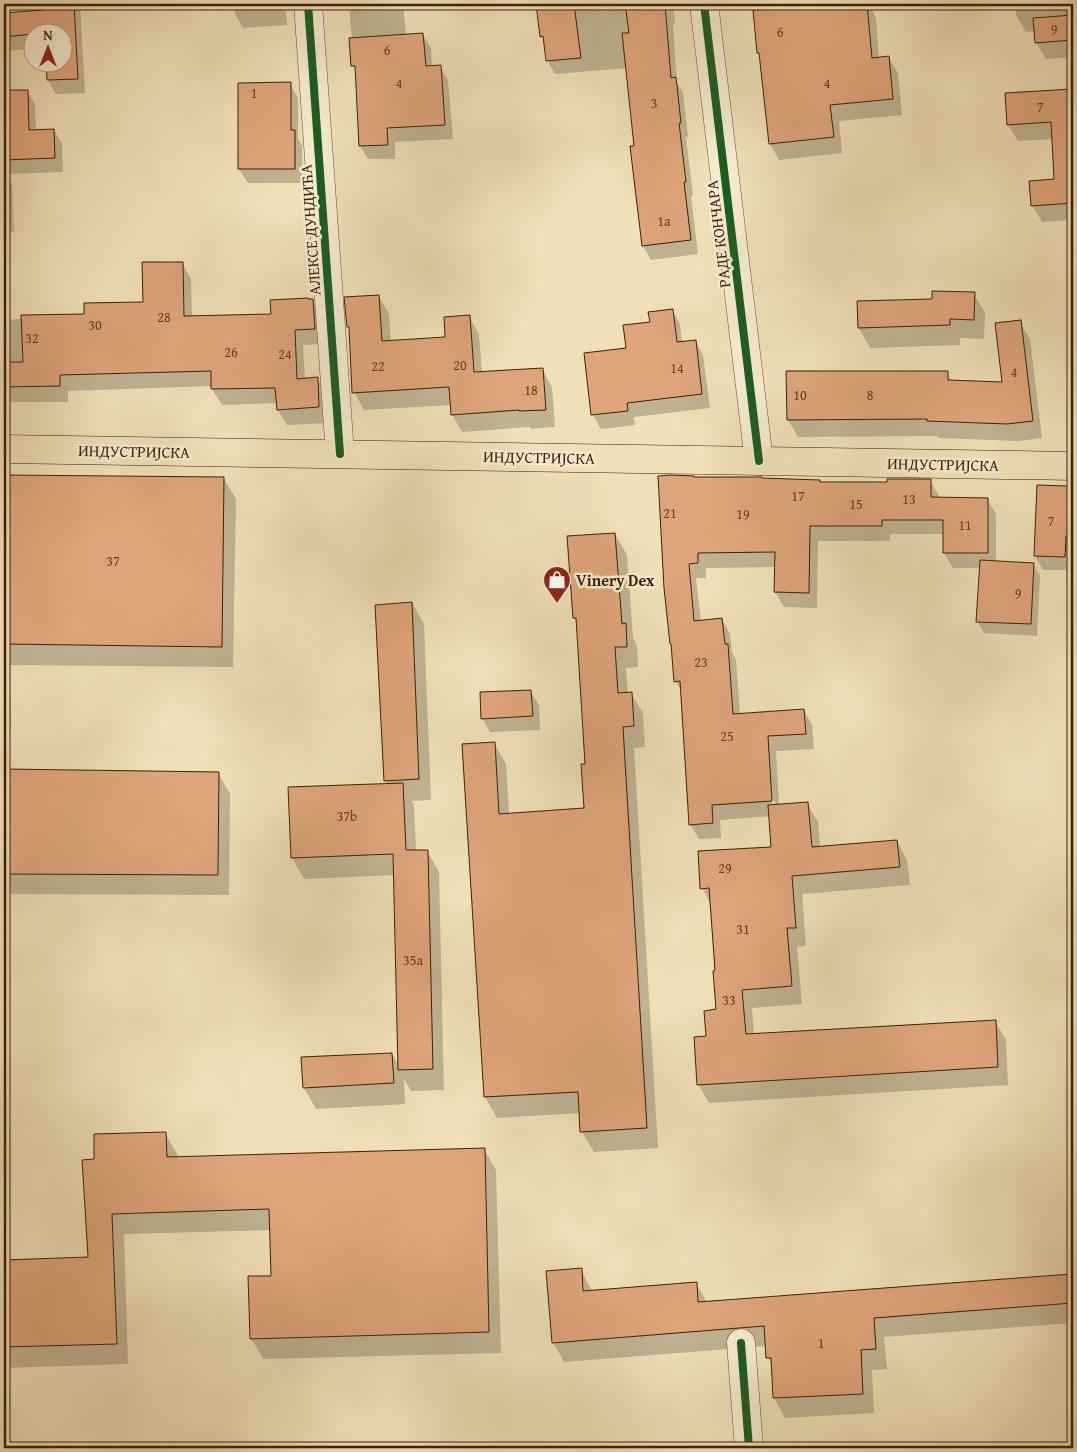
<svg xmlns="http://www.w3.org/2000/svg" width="1077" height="1452" viewBox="0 0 1077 1452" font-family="'Gentium Book Plus',serif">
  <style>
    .shadow { fill: #0003; fill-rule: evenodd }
    .building { fill: #dda579; stroke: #3f1f0b }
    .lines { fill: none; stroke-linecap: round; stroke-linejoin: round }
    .minor-casing { stroke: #6b4f36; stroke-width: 29 }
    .major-casing { stroke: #3f1f0b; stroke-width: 29 }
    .minor { stroke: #f5ebd0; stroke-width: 28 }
    .major { stroke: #efe0b7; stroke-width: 28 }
    .cycleway-casing { stroke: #f5ebd0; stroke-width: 11 }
    .cycleway { stroke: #1b5e20; stroke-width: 8 }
    .labels { text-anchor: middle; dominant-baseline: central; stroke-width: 5; stroke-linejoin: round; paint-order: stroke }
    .number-label { font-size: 14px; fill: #664026 }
    .street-label { font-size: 16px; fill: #3f1f0b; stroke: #f5ebd0 }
    .poi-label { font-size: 16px; font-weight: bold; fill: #3f1f0b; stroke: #f5ebd0; text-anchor: start }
  </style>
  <rect width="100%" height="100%" fill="#efe0b7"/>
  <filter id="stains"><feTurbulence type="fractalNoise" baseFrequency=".004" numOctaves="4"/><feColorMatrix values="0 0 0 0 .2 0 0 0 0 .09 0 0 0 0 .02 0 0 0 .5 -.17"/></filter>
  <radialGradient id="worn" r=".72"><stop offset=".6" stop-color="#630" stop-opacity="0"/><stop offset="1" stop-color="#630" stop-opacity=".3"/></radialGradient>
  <g class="shadow">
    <polygon points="52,4 80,4 85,93 56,94 48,80 47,62 62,62 62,32 32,32 32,49 4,51 7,91 27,91 35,105 36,131 54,130 62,144 63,172 6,174 12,184 14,232 4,233 4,15 45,11 52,7"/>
    <polygon points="234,4 285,4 287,25 243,28 235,14"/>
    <polygon points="349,4 403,4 406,35 422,34 431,48 432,67 440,66 448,80 453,139 395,142 395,159 368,159 360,146 356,72 353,66 352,39"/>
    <polygon points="538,4 673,4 675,24 673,24 677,83 683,93 688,137 686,137 693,195 691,196 698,254 651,260 643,246 635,147 627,68 555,74 547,60 545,42 542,36"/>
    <polygon points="752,4 869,4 876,18 879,58 888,57 898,73 902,115 839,121 842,153 779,160 770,144 760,57 758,53 754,7"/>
    <polygon points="1016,4 1073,4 1073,57 1046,59 1036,42 1036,31 1026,32 1016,15"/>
    <polygon points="290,84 298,98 298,139 302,146 302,183 248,183 239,169"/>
    <polygon points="1073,90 1073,220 1042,222 1032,205 1055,181 1053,139 1018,141 1008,125 1006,95"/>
    <polygon points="182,263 191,279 192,317 272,315 313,300 322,316 324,344 303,345 305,379 317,378 326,394 328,423 287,425 278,410 277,403 222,405 212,389 212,386 68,391 68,402 4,402 4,320 86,315 144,303"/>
    <polygon points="974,294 985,313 984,339 960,338 960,345 870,348 859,328 858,302 933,300"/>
    <polygon points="379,296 389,314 391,342 446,338 469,317 479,334 482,373 542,369 552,387 555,427 531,429 530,427 462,432 452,414 451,405 364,410 354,392 350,330 348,326"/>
    <polygon points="672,310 680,324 682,343 695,341 703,355 710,408 634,417 635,425 601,429 593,415 627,349 651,323"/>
    <polygon points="1020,322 1030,339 1042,438 1018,441 938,438 937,436 798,437 788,420 947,373 952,381 1004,383"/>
    <polygon points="4,476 224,479 236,499 233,667 10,665 11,729 4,728"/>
    <path d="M695,478L820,483H889L930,481L939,496V498L987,499L996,514V562L1033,564L1040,576L1037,636L984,633L977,621L980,568H953L944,553V534H890V541H818L817,608L784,607L775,592L776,567L706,568V578H696L701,621L722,619L730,634L732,652L736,660L740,714L804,710L812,725L814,749L776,751L779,806L807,804L818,822L820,847L897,841L907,860L910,885L802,894L806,946L797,947L802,1004L752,1008L754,1035L995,1021L1006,1040L1008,1085L709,1103L698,1084L707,1038L718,1010L711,905L702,888L773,848L770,816L720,820L721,838L699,839L690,824L682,692L675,681ZM770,795L777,806H774L768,796Z"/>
    <polygon points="1038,486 1073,488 1073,570 1043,570 1035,556"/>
    <polygon points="615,534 627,555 633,638 637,645 638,667 626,668 628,694 631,693 643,714 645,747 634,748 658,1148 594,1152 582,1132 581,1113 497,1118 485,1097 464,745 494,743 506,764 509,814 586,809 586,765 578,624 574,618 568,537"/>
    <polygon points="412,603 424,624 431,800 412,801 414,805 416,851 427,851 439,872 444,1090 411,1091 404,1079 405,1104 316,1109 304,1088 392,1054 399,1066 395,875 304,879 292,858 290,788 387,785 385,780"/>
    <polygon points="530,691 539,705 540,730 490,732 482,718"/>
    <polygon points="4,770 218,773 230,794 229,895 4,894"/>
    <polygon points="165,1133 177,1154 178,1158 484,1149 496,1170 501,1353 263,1359 251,1338 272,1277 271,1230 124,1234 128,1364 4,1368 4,1261 89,1258 96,1161"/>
    <polygon points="581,1270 592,1291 696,1283 707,1302 1071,1275 1073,1280 1073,1323 884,1337 887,1369 872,1370 874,1413 785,1418 774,1398 772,1366 768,1358 767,1346 564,1362 553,1342"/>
  </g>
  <g class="building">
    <polygon points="74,4 78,79 47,80 46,62 62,62 62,32 32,32 32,34 4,37 4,13 43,10 43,6"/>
    <polygon points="536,4 574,4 581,58 546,61 543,36 540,37"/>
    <polygon points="625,4 665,4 671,78 676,77 681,123 679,123 686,182 684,182 691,240 642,246 630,146 634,146 622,33 629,33"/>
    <polygon points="831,4 867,4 872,58 889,56 893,99 830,105 834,137 769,144 759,53 757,53 753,10"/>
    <polygon points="1073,15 1073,40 1035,43 1033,18"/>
    <polygon points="423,33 426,66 441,65 445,125 387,128 388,145 359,146 355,66 351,66 349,38"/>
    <polygon points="291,82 291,130 295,130 295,169 238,169 238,83"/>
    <polygon points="1073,89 1073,203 1031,206 1029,181 1054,179 1051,122 1007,125 1005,93"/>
    <polygon points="4,90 28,90 29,130 54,129 55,158 4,160"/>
    <polygon points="142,262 183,262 184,316 271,314 270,300 308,298 308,299 313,299 315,329 295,330 297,379 318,377 319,407 277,410 275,388 211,389 211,371 60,375 60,386 4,387 4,362 23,362 21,315 84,314 84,303 143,302"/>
    <polygon points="932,291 975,292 974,320 950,319 950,325 858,328 857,301 932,299"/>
    <polygon points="379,295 382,341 445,337 444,317 470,315 474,372 543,368 546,410 519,411 519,410 451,415 449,387 352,393 349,327 347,327 344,297"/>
    <polygon points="673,309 677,342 696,340 702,394 627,403 628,411 591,415 584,353 626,348 623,325 650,322 648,312"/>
    <polygon points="1021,320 1033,421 1007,424 927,421 927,419 787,420 786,371 948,371 948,380 1002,382 995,323"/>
    <polygon points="4,475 224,477 222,647 4,644"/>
    <polygon points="670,475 694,476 694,477 762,477 762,478 820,480 820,482 887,482 887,479 931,479 931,497 988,498 988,553 943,553 943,520 882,520 882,526 810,526 809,593 774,592 775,552 698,553 698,563 689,564 694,621 722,618 725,644 728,644 733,714 804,709 806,734 768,736 772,801 712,805 713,823 689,825 680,681 674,682 671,644 670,644 664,588 658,476"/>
    <polygon points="1037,485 1068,486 1068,487 1073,487 1073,536 1066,536 1065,557 1034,556"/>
    <polygon points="615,533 622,624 626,623 627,647 615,647 618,693 632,692 634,726 623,727 647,1128 580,1132 578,1092 484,1097 462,744 495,742 499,814 584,808 581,764 585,764 576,618 573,618 567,536"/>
    <polygon points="980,560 1034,563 1031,624 976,622"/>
    <polygon points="412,602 419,779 384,781 375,605"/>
    <polygon points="531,690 533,716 481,719 480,692"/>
    <polygon points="4,769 219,772 218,875 4,874"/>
    <polygon points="403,783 406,850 428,850 433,1069 398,1070 393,854 291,858 288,787"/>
    <polygon points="808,802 812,847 897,840 900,867 792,876 796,928 787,928 792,986 742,990 746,1034 996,1020 998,1067 697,1085 694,1037 706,1036 704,1011 716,1009 713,971 715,970 709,888 700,889 698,851 771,847 768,805"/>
    <polygon points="392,1053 394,1083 303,1088 301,1057"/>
    <polygon points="166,1132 167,1157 485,1148 489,1332 250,1339 248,1276 271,1276 269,1209 112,1214 117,1344 4,1347 4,1260 88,1257 82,1160 94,1159 94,1134"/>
    <polygon points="582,1268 583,1291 697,1282 698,1302 1071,1274 1073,1303 874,1318 876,1349 861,1350 863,1394 773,1398 771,1358 766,1358 764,1326 552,1343 546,1271"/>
  </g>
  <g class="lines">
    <defs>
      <g id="minor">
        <polyline points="308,4 340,454"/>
        <polyline points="704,4 759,461"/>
        <polyline points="741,1343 749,1448"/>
      </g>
      <polyline id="major" points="4,449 1073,466"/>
    </defs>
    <use href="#minor" class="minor-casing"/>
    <use href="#major" class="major-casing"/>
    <use href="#minor" class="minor"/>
    <use href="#major" class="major"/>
    <defs>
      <g id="cycleway">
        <polyline points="308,4 340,454"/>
        <polyline points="704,4 759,461"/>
        <polyline points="741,1343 749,1448"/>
      </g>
    </defs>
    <use href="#cycleway" class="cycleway-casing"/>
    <use href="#cycleway" class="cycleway"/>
  </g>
  <defs>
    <symbol id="shop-pin" viewBox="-11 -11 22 30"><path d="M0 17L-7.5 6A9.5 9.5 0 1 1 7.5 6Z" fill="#8f2418" stroke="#f5ebd0"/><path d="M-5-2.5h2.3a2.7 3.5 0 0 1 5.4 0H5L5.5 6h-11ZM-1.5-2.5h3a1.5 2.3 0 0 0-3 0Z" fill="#fff"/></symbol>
  </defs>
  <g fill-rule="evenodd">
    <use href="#shop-pin" x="541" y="564" width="32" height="43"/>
  </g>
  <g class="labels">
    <g class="number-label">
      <text x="1054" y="29">9</text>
      <text x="780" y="32">6</text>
      <text x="387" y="50">6</text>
      <text x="399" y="83">4</text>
      <text x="827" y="83">4</text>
      <text x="254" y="93">1</text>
      <text x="654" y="103">3</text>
      <text x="1040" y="107">7</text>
      <text x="664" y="221">1a</text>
      <text x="164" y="317">28</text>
      <text x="95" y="325">30</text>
      <text x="32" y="338">32</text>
      <text x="231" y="352">26</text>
      <text x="285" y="354">24</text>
      <text x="460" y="365">20</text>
      <text x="378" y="366">22</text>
      <text x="677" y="368">14</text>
      <text x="1014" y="372">4</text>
      <text x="531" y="390">18</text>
      <text x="800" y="395">10</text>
      <text x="870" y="395">8</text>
      <text x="798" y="496">17</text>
      <text x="909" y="499">13</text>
      <text x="856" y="504">15</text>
      <text x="670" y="513">21</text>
      <text x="743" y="514">19</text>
      <text x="1051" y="521">7</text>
      <text x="965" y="525">11</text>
      <text x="113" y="561">37</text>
      <text x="1018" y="593">9</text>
      <text x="701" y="662">23</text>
      <text x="727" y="736">25</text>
      <text x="347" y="816">37b</text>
      <text x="725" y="868">29</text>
      <text x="743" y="929">31</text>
      <text x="413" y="960">35a</text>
      <text x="729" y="1000">33</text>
      <text x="821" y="1343">1</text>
    </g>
    <g class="street-label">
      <text transform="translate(310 230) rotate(-94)">АЛЕКСЕ ДУНДИЋА</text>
      <text transform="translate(718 234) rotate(-97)">РАДЕ КОНЧАРА</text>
      <text transform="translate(134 451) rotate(1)">ИНДУСТРИЈСКА</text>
      <text transform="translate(539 457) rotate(1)">ИНДУСТРИЈСКА</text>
      <text transform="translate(943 464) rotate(1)">ИНДУСТРИЈСКА</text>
    </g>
    <g class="poi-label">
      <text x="576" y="580">Vinery Dex</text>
    </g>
  </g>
  <rect width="1077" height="1452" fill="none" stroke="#efe0b7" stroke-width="20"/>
  <rect x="5" y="5" width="1067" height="1442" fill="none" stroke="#3f1f0b" stroke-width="2.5"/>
  <rect x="10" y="10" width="1057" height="1432" fill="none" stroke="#3f1f0b"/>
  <g transform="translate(48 48)"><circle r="24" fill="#f5ebd0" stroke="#ac9981"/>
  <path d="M0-4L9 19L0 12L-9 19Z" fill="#8f2418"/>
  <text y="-8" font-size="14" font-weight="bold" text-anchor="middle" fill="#3f1f0b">N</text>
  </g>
  <rect width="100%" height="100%" filter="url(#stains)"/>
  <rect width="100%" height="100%" fill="url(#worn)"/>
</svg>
